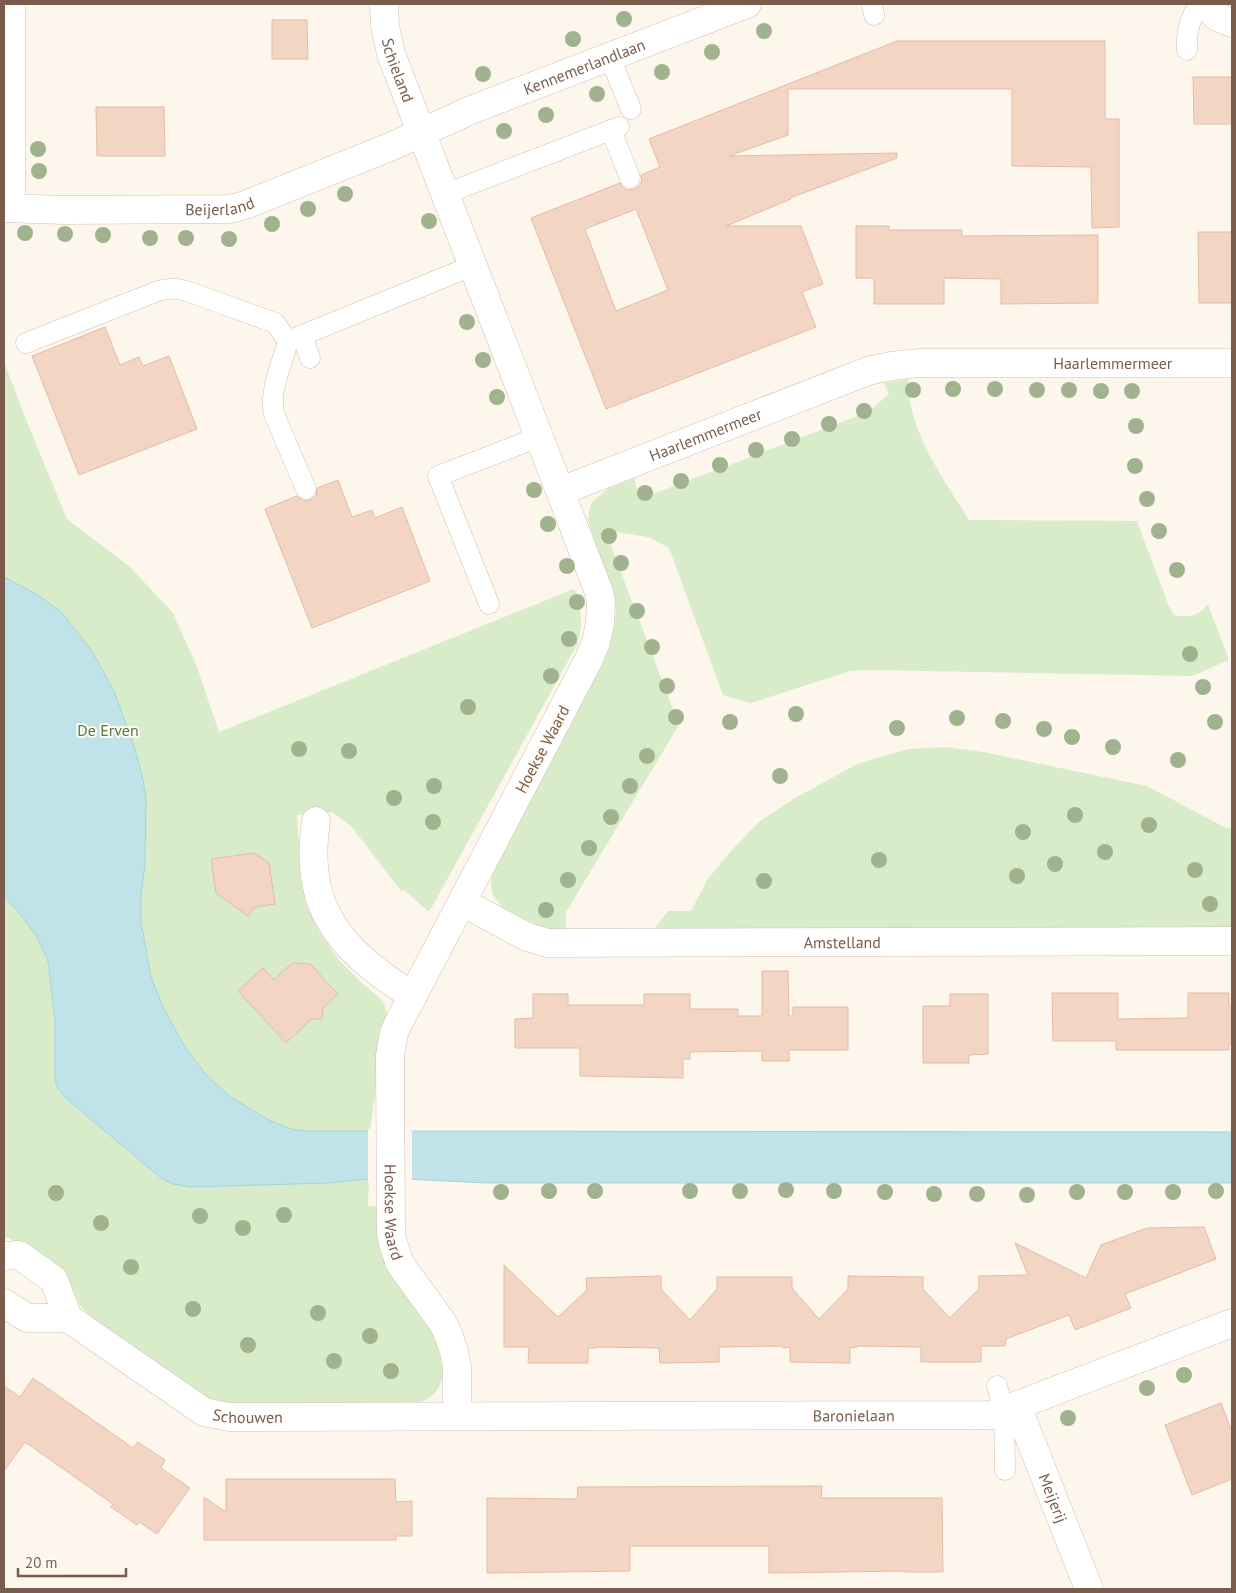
<svg xmlns="http://www.w3.org/2000/svg" width="1236" height="1593" viewBox="0 0 1236 1593" font-family="'PT Sans',sans-serif">
  <style>
    .green { fill: #d8ecc9 }
    .water { fill: #bfe3e8; stroke: #a5d3da }
    .pier { fill: #fdf6ec }
    .building { fill: #f3d5c3; stroke: #e6bba3; fill-rule: evenodd }
    .lines { fill: none; stroke-linecap: round; stroke-linejoin: round }
    .lane-casing { stroke: #d1beb0; stroke-width: 21 }
    .street-casing { stroke: #d1beb0; stroke-width: 29 }
    .lane { stroke: #fff; stroke-width: 20 }
    .street { stroke: #fff; stroke-width: 28 }
    .tree { fill: #a0b28e }
    .labels { text-anchor: middle; dominant-baseline: central; stroke-width: 4; stroke-linejoin: round; paint-order: stroke }
    .street-label { font-size: 16px; fill: #7a5c4d; stroke: #fffaf3 }
    .park-label { font-size: 16px; fill: #537a41; stroke: #fffaf3 }
  </style>
  <rect width="100%" height="100%" fill="#fdf6ec"/>
  <g class="green">
    <path d="M4,361L25,417L67,519L130,567L173,613L197,667L219,732L574,589C578,595 578,597 579,604C582,622 582,627 577,645L429,912L404,890L401,891L351,826L332,812L297,815L300,861L306,904L320,933L340,961L361,982L383,1001L387,1013L370,1131H306L291,1129L269,1120L232,1098L207,1076L185,1047L164,1009L151,977L141,921V896L145,864L146,827L6,898L15,908L36,935L48,961L55,1021V1080L58,1089L68,1100L161,1178L329,1183L369,1179L368,1206H377C376,1225 376,1246 385,1263C389,1269 394,1276 398,1282C416,1306 435,1328 441,1358C443,1366 444,1376 440,1384C436,1396 426,1401 414,1403H224L212,1400L203,1395L95,1321L87,1313L80,1305L67,1278L9,1238H4Z"/>
    <path d="M908,379C908,432 943,477 969,520L1137,521L1168,604L1174,615C1188,618 1199,616 1208,604L1229,660L1192,676L869,670L850,671L751,703L723,695L669,548L648,537L605,530L679,725L566,912V930L547,929L504,910L493,895L491,885L492,875L606,651L615,624L616,608L588,520L589,511L592,502L609,488L635,478C636,488 636,493 645,497L868,412L889,394L884,383Z"/>
    <polygon points="946,747 983,752 1147,786 1226,828 1232,828 1232,928 654,929 668,911 691,911 707,880 731,851 760,821 795,798 857,764 908,749"/>
  </g>
  <polygon class="water" points="4,577 38,595 62,613 92,651 114,691 133,743 142,775 146,797 145,864 141,896 141,921 151,977 164,1009 185,1047 207,1076 232,1098 269,1120 291,1129 306,1131 1232,1132 1232,1183 488,1183 405,1179 369,1179 329,1183 190,1187 173,1184 161,1178 68,1100 58,1089 55,1080 55,1021 48,961 36,935 15,908 4,896"/>
  <rect class="pier" x="368" y="1129" width="44" height="53"/>
  <g class="building">
    <polygon points="272,20 307,20 308,59 272,59"/>
    <path d="M897,41H1105V119H1119V227L1092,228L1091,167L1012,166V89H788V135L729,156L897,153V158L790,198L791,199L726,226H801L823,284L802,292L816,327L606,409L531,218L620,183L623,188L628,190L635,189L640,185L642,180L641,175L660,167L649,139ZM636,209L668,290L616,311L585,229Z"/>
    <polygon points="1193,77 1232,77 1232,124 1194,124"/>
    <polygon points="96,107 164,107 165,156 97,156"/>
    <polygon points="856,226 889,226 889,230 962,230 962,236 1098,235 1098,303 1001,304 1001,279 944,278 944,304 874,304 874,278 856,278"/>
    <polygon points="1198,232 1232,232 1232,303 1199,303"/>
    <polygon points="105,327 120,365 139,357 143,366 169,356 197,429 79,475 32,356"/>
    <polygon points="338,480 352,517 372,510 375,518 402,507 430,581 312,628 265,509 297,496 304,501 310,500 316,496 317,488"/>
    <polygon points="255,853 269,863 275,904 255,907 248,916 216,893 211,859"/>
    <polygon points="292,963 310,964 338,994 323,1008 322,1019 311,1019 286,1043 238,991 263,968 274,980"/>
    <polygon points="762,971 788,971 789,1016 793,1016 793,1007 848,1007 848,1050 789,1050 789,1061 762,1061 762,1051 690,1052 690,1059 683,1059 683,1078 580,1076 580,1048 515,1048 515,1019 533,1018 533,994 568,994 568,1005 644,1005 644,994 690,994 690,1009 738,1009 738,1016 762,1016"/>
    <polygon points="1052,993 1118,993 1118,1019 1188,1018 1188,993 1229,993 1229,1006 1232,1006 1232,1044 1229,1044 1229,1050 1116,1050 1116,1041 1053,1041"/>
    <polygon points="950,994 988,994 988,1054 969,1055 969,1063 923,1063 923,1006 950,1006"/>
    <polygon points="1204,1227 1216,1259 1125,1294 1131,1308 1075,1330 1069,1315 1006,1339 1005,1346 981,1346 981,1362 921,1362 921,1347 857,1346 857,1347 850,1348 850,1363 790,1362 790,1347 783,1348 783,1346 719,1347 719,1362 660,1363 659,1348 596,1347 596,1348 588,1348 588,1363 528,1363 529,1347 504,1347 504,1265 558,1317 587,1290 586,1278 661,1276 661,1289 690,1320 717,1289 717,1277 792,1277 792,1288 819,1319 848,1289 848,1276 923,1277 923,1289 950,1318 979,1289 979,1276 1028,1275 1015,1243 1086,1278 1101,1245 1147,1228"/>
    <polygon points="33,1378 133,1448 138,1442 165,1460 161,1468 190,1488 157,1534 139,1522 137,1525 111,1507 113,1504 25,1442 4,1471 4,1386 20,1397"/>
    <polygon points="1221,1403 1232,1432 1232,1479 1192,1495 1165,1425"/>
    <polygon points="226,1479 395,1479 396,1502 412,1501 412,1536 396,1536 396,1540 204,1540 204,1497 226,1512"/>
    <polygon points="822,1486 821,1498 942,1498 943,1572 905,1572 905,1571 769,1573 769,1546 630,1546 630,1571 487,1573 487,1498 577,1499 578,1487"/>
  </g>
  <g class="lines">
    <defs>
      <g id="lane">
        <polyline points="872,4 874,15"/>
        <path d="M1187,50C1186,33 1190,17 1200,4"/>
        <polyline points="610,58 631,109"/>
        <polyline points="611,130 630,178"/>
        <polyline points="445,194 619,127"/>
        <polyline points="302,335 310,358"/>
        <path d="M288,341C282,364 269,390 274,414L306,489"/>
        <path d="M26,343L158,291C168,288 177,288 187,291L275,323L288,341L472,266"/>
        <polyline points="489,604 438,476 539,437"/>
        <polyline points="997,1386 1004,1410 1005,1470"/>
      </g>
      <g id="street">
        <polyline points="11,4 11,208"/>
        <path id="s1" d="M384,4L385,26L391,54L599,592L601,602L600,623L596,642L589,659L398,1024L394,1033L390,1056L391,1234L393,1243L400,1264L440,1319L446,1329L454,1351L457,1368V1416"/>
        <polyline points="1204,4 1217,17 1232,23"/>
        <path id="s2" d="M4,208L64,210L230,209L245,205L390,147L471,110L747,4"/>
        <path id="s3" d="M561,491L868,371C886,366 903,364 922,363H1232"/>
        <path d="M316,821C306,888 324,931 378,972C389,981 401,988 413,996"/>
        <path id="s4" d="M462,902L527,937L548,943L1232,941"/>
        <polyline points="4,1256 19,1255 54,1280 68,1318"/>
        <path id="s5" d="M4,1303L27,1318H68L204,1412L229,1417L992,1415L1232,1323"/>
        <path id="s6" d="M1017,1406L1089,1589"/>
      </g>
    </defs>
    <use href="#lane" class="lane-casing"/>
    <use href="#street" class="street-casing"/>
    <use href="#lane" class="lane"/>
    <use href="#street" class="street"/>
  </g>
  <g class="tree">
    <circle cx="624" cy="19" r="8"/>
    <circle cx="764" cy="31" r="8"/>
    <circle cx="573" cy="39" r="8"/>
    <circle cx="712" cy="52" r="8"/>
    <circle cx="662" cy="72" r="8"/>
    <circle cx="483" cy="74" r="8"/>
    <circle cx="597" cy="94" r="8"/>
    <circle cx="546" cy="115" r="8"/>
    <circle cx="504" cy="131" r="8"/>
    <circle cx="38" cy="149" r="8"/>
    <circle cx="39" cy="171" r="8"/>
    <circle cx="345" cy="194" r="8"/>
    <circle cx="308" cy="209" r="8"/>
    <circle cx="429" cy="221" r="8"/>
    <circle cx="272" cy="224" r="8"/>
    <circle cx="25" cy="233" r="8"/>
    <circle cx="65" cy="234" r="8"/>
    <circle cx="103" cy="235" r="8"/>
    <circle cx="150" cy="238" r="8"/>
    <circle cx="186" cy="238" r="8"/>
    <circle cx="229" cy="239" r="8"/>
    <circle cx="467" cy="322" r="8"/>
    <circle cx="483" cy="360" r="8"/>
    <circle cx="953" cy="389" r="8"/>
    <circle cx="995" cy="389" r="8"/>
    <circle cx="913" cy="390" r="8"/>
    <circle cx="1037" cy="390" r="8"/>
    <circle cx="1069" cy="390" r="8"/>
    <circle cx="1101" cy="391" r="8"/>
    <circle cx="1132" cy="391" r="8"/>
    <circle cx="497" cy="397" r="8"/>
    <circle cx="864" cy="411" r="8"/>
    <circle cx="829" cy="424" r="8"/>
    <circle cx="1136" cy="426" r="8"/>
    <circle cx="792" cy="439" r="8"/>
    <circle cx="756" cy="450" r="8"/>
    <circle cx="720" cy="465" r="8"/>
    <circle cx="1135" cy="466" r="8"/>
    <circle cx="681" cy="481" r="8"/>
    <circle cx="534" cy="490" r="8"/>
    <circle cx="645" cy="493" r="8"/>
    <circle cx="1147" cy="499" r="8"/>
    <circle cx="548" cy="524" r="8"/>
    <circle cx="1159" cy="531" r="8"/>
    <circle cx="609" cy="536" r="8"/>
    <circle cx="621" cy="563" r="8"/>
    <circle cx="567" cy="566" r="8"/>
    <circle cx="1177" cy="570" r="8"/>
    <circle cx="577" cy="602" r="8"/>
    <circle cx="637" cy="611" r="8"/>
    <circle cx="569" cy="639" r="8"/>
    <circle cx="652" cy="647" r="8"/>
    <circle cx="1190" cy="654" r="8"/>
    <circle cx="551" cy="676" r="8"/>
    <circle cx="667" cy="686" r="8"/>
    <circle cx="1203" cy="687" r="8"/>
    <circle cx="468" cy="707" r="8"/>
    <circle cx="796" cy="714" r="8"/>
    <circle cx="676" cy="717" r="8"/>
    <circle cx="957" cy="718" r="8"/>
    <circle cx="1003" cy="721" r="8"/>
    <circle cx="730" cy="722" r="8"/>
    <circle cx="1215" cy="722" r="8"/>
    <circle cx="897" cy="728" r="8"/>
    <circle cx="1044" cy="729" r="8"/>
    <circle cx="1072" cy="737" r="8"/>
    <circle cx="1113" cy="747" r="8"/>
    <circle cx="299" cy="749" r="8"/>
    <circle cx="349" cy="751" r="8"/>
    <circle cx="647" cy="756" r="8"/>
    <circle cx="1178" cy="760" r="8"/>
    <circle cx="780" cy="776" r="8"/>
    <circle cx="434" cy="786" r="8"/>
    <circle cx="630" cy="786" r="8"/>
    <circle cx="394" cy="798" r="8"/>
    <circle cx="1075" cy="815" r="8"/>
    <circle cx="611" cy="817" r="8"/>
    <circle cx="433" cy="822" r="8"/>
    <circle cx="1149" cy="825" r="8"/>
    <circle cx="1023" cy="832" r="8"/>
    <circle cx="589" cy="848" r="8"/>
    <circle cx="1105" cy="852" r="8"/>
    <circle cx="879" cy="860" r="8"/>
    <circle cx="1055" cy="864" r="8"/>
    <circle cx="1195" cy="870" r="8"/>
    <circle cx="1017" cy="876" r="8"/>
    <circle cx="568" cy="880" r="8"/>
    <circle cx="764" cy="881" r="8"/>
    <circle cx="1210" cy="904" r="8"/>
    <circle cx="546" cy="910" r="8"/>
    <circle cx="786" cy="1190" r="8"/>
    <circle cx="549" cy="1191" r="8"/>
    <circle cx="595" cy="1191" r="8"/>
    <circle cx="690" cy="1191" r="8"/>
    <circle cx="740" cy="1191" r="8"/>
    <circle cx="834" cy="1191" r="8"/>
    <circle cx="1216" cy="1191" r="8"/>
    <circle cx="501" cy="1192" r="8"/>
    <circle cx="885" cy="1192" r="8"/>
    <circle cx="1077" cy="1192" r="8"/>
    <circle cx="1125" cy="1192" r="8"/>
    <circle cx="1173" cy="1192" r="8"/>
    <circle cx="56" cy="1193" r="8"/>
    <circle cx="934" cy="1194" r="8"/>
    <circle cx="977" cy="1194" r="8"/>
    <circle cx="1027" cy="1195" r="8"/>
    <circle cx="284" cy="1215" r="8"/>
    <circle cx="200" cy="1216" r="8"/>
    <circle cx="101" cy="1223" r="8"/>
    <circle cx="243" cy="1228" r="8"/>
    <circle cx="131" cy="1267" r="8"/>
    <circle cx="193" cy="1309" r="8"/>
    <circle cx="318" cy="1313" r="8"/>
    <circle cx="370" cy="1336" r="8"/>
    <circle cx="248" cy="1345" r="8"/>
    <circle cx="334" cy="1361" r="8"/>
    <circle cx="391" cy="1371" r="8"/>
    <circle cx="1184" cy="1375" r="8"/>
    <circle cx="1147" cy="1388" r="8"/>
    <circle cx="1068" cy="1418" r="8"/>
  </g>
  <g class="labels">
    <g class="street-label">
      <text stroke="none"><textPath href="#s2" startOffset="608">Kennemerlandlaan</textPath></text>
      <text stroke="none"><textPath href="#s1" startOffset="68">Schieland</textPath></text>
      <text stroke="none"><textPath href="#s2" startOffset="216">Beijerland</textPath></text>
      <text stroke="none"><textPath href="#s3" startOffset="575">Haarlemmermeer</textPath></text>
      <text stroke="none"><textPath href="#s3" startOffset="155">Haarlemmermeer</textPath></text>
      <text transform="translate(542 749) rotate(-62)">Hoekse Waard</text>
      <text stroke="none"><textPath href="#s4" startOffset="390">Amstelland</textPath></text>
      <text stroke="none"><textPath href="#s1" startOffset="1298">Hoekse Waard</textPath></text>
      <text stroke="none"><textPath href="#s5" startOffset="278">Schouwen</textPath></text>
      <text stroke="none"><textPath href="#s5" startOffset="884">Baronielaan</textPath></text>
      <text stroke="none"><textPath href="#s6" startOffset="99">Meijerij</textPath></text>
    </g>
    <g class="park-label">
      <text x="108" y="730">De Erven</text>
    </g>
  </g>
  <rect width="1236" height="1593" fill="none" stroke="#7a5c4d" stroke-width="10"/>
  <path d="M18 1568v8h108v-8" fill="none" stroke="#7a5c4d" stroke-width="2.5"/>
  <text x="25" y="1568" font-size="15" fill="#7a5c4d" stroke="#fffaf3" stroke-width="4" paint-order="stroke">20 m</text>
</svg>
